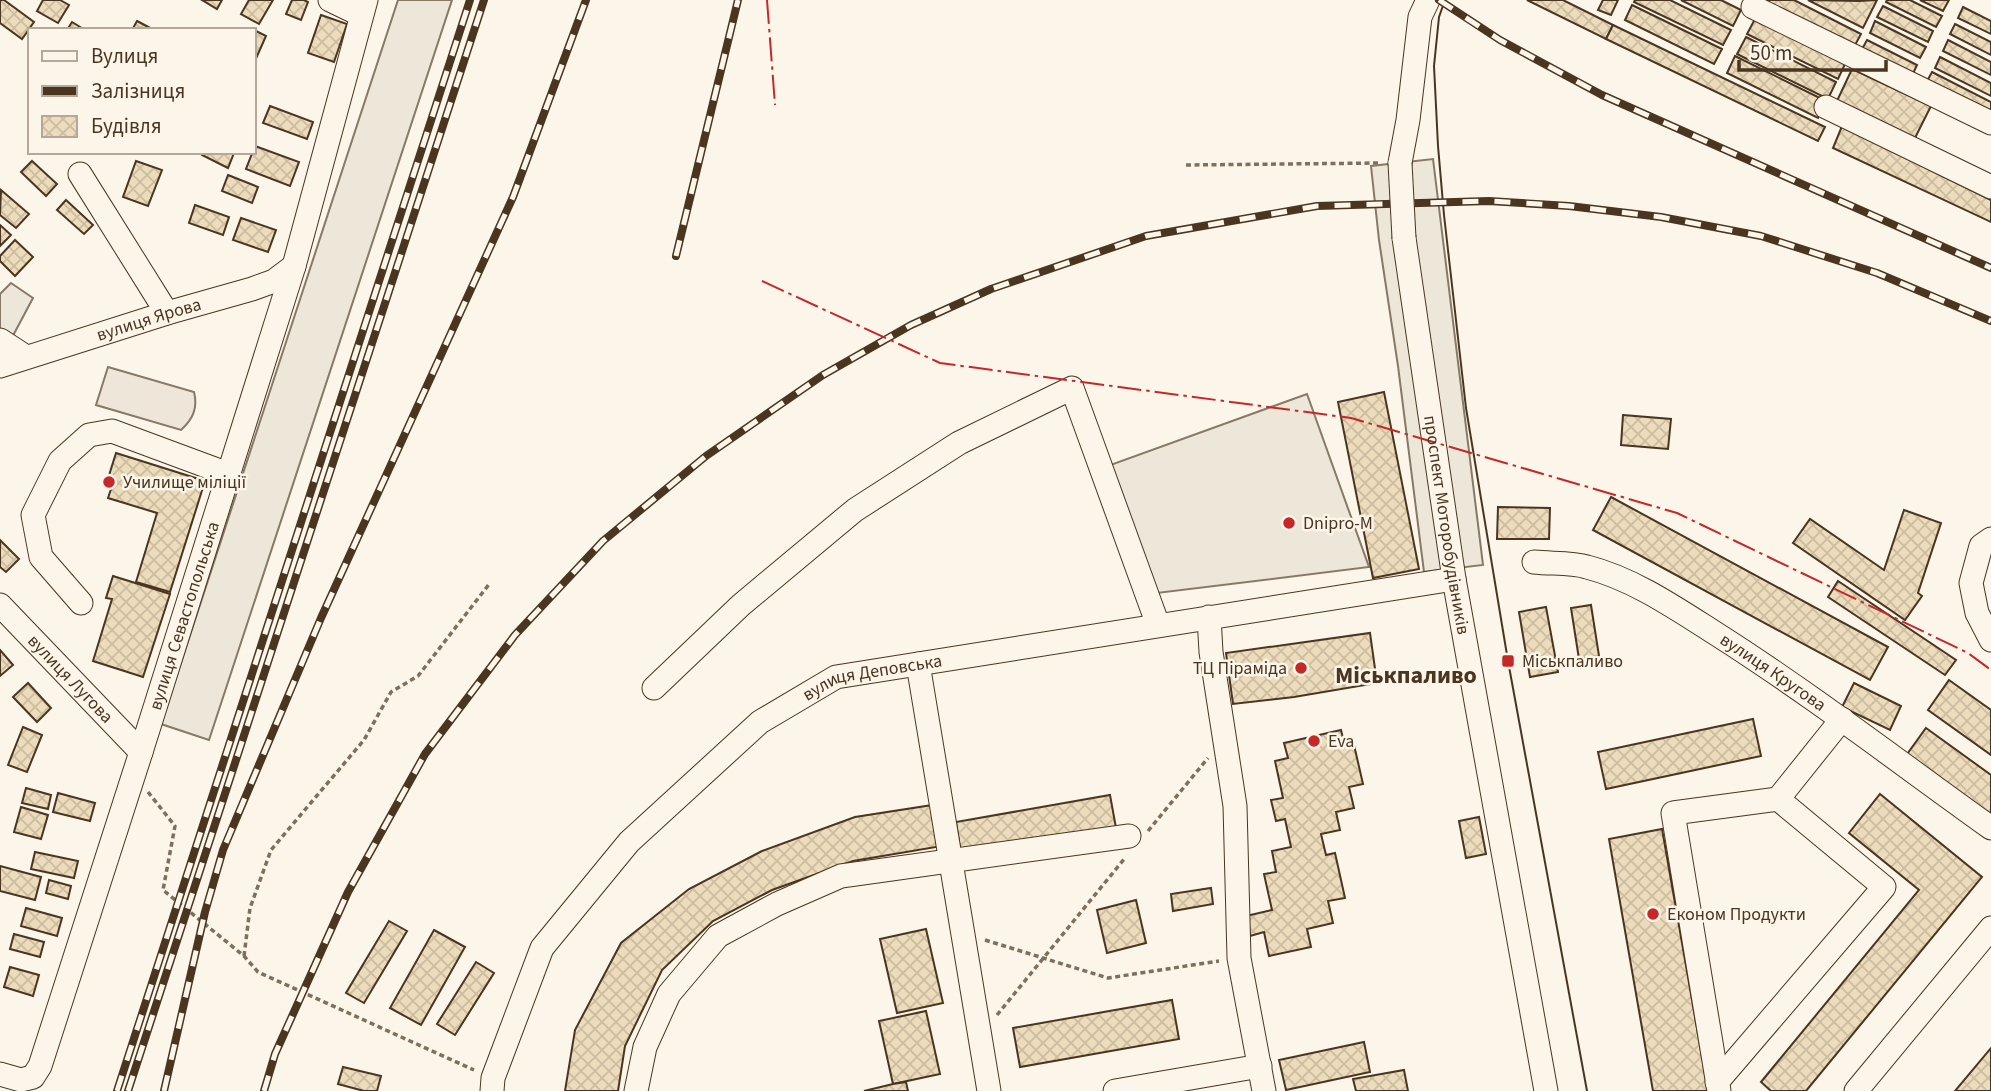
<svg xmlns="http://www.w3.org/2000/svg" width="1991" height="1091" viewBox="0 0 1991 1091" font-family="'Source Sans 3',sans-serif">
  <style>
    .grass { fill: #ede6d9; stroke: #887966; stroke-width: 2 }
    .parking { fill: #ede7d9; stroke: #887966; stroke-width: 2 }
    .building { fill: url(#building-cross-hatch); stroke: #4a3520; stroke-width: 2 }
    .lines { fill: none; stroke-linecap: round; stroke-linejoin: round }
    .minor-casing { stroke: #4a3520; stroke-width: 25 }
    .path { stroke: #7f6f5c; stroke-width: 3.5; stroke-dasharray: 5 3.5; stroke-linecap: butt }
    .minor { stroke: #fbf6e9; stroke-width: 23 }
    .tram { stroke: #4a3520; stroke-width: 2 }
    .rail-casing { stroke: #4a3520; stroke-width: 8 }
    .rail { stroke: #fbf6e9; stroke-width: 5; stroke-dasharray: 16; stroke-linecap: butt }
    .minor-bridge-casing { stroke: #4a3520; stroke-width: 25; stroke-linecap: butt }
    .minor-bridge { stroke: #fbf6e9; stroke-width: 23 }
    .power { stroke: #c62828; stroke-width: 2; stroke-dasharray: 24 5 3.5 5; stroke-linecap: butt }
    .poi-dot { fill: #c62828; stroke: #fbf6e9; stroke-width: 2.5 }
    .labels { text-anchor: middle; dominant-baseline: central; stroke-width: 5; stroke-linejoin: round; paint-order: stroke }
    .street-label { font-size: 18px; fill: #4a3520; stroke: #fbf6e9 }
    .poi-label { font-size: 18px; fill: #4a3520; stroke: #fbf6e9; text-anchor: start }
    .district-label { font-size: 24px; font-weight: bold; fill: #4a3520; stroke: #fbf6e9 }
  </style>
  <defs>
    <pattern id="building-cross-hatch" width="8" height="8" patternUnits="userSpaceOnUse" patternTransform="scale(1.75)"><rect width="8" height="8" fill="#ecdcbc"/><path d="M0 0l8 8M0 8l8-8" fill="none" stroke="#ccbda1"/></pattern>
  </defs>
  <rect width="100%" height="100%" fill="#fbf6e9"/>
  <path class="grass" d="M108,367L194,392C198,408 193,419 181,430L96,405Z"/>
  <g class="parking">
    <polygon points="398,0 452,0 209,740 161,724"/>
    <polygon points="1433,159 1483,565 1424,572 1398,366 1379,240 1371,166"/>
    <polygon points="11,283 33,298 8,345 0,340 0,294"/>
    <polygon points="1307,394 1369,567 1157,593 1102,468"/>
  </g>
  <g class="building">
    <polygon points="0,0 4,0 34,22 22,39 0,23"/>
    <polygon points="43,0 60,0 69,5 58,23 37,11"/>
    <polygon points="202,0 222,0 217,9"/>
    <polygon points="249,0 273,0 259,24 241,14"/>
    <polygon points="292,0 304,0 308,2 301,20 286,14"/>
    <polygon points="1527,0 1563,0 1613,25 1606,39"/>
    <polygon points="1603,0 1618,0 1611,15 1598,10"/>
    <polygon points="1635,0 1670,0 1731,30 1723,45 1634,2"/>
    <polygon points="1681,0 1721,0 1741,10 1733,26"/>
    <polygon points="1768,0 1794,0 1861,34 1854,47 1767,2"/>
    <polygon points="1808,0 1859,1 1877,0 1863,28"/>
    <polygon points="1887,0 1910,0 1942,16 1936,27 1886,2"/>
    <polygon points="1920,0 1949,0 1943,11"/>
    <polygon points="1632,5 1722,49 1714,64 1625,20"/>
    <polygon points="1883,6 1933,31 1928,42 1877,17"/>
    <polygon points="1963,7 1991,21 1991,34 1958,18"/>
    <polygon points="321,15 347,24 334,62 308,53"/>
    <polygon points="1756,17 1846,62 1838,79 1747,34"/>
    <polygon points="137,21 154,30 132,30"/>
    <polygon points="1875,21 1926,47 1920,58 1870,33"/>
    <polygon points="72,22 85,30 67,30"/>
    <polygon points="1955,24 1991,42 1991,55 1950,34"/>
    <polygon points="1613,25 1825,127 1818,141 1606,39"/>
    <polygon points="254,30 266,36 254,63"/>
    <polygon points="1746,37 1836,82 1828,99 1737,54"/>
    <polygon points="1867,40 1917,65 1912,76 1861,51"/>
    <polygon points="1948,40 1991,62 1991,75 1943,51"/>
    <polygon points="1735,56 1826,101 1818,118 1727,73"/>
    <polygon points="1940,57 1991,83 1991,96 1935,68"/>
    <polygon points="1852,69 1931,106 1914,140 1836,103"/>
    <polygon points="1932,72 1991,102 1991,115 1926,83"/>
    <polygon points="270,106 313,122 307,139 263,123"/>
    <polygon points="1842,126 1991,200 1991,222 1833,148"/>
    <polygon points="255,146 299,162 290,186 246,169"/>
    <polygon points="203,152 232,152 234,153 228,168 202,155"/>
    <polygon points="32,161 57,184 46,196 21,172"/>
    <polygon points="136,161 162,170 148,206 123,197"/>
    <polygon points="228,175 258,187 252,203 222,191"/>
    <polygon points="1,190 29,214 16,228 0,215"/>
    <polygon points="66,200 93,225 84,234 57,210"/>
    <polygon points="195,205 229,217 223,235 189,223"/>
    <polygon points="241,218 276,230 268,252 233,240"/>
    <polygon points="0,225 11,235 0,246"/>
    <polygon points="15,240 33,257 15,276 0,261 0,256"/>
    <polygon points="1384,392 1419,569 1373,578 1338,402"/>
    <polygon points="1623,415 1671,419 1668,449 1621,445"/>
    <polygon points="116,453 205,481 170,592 136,582 157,513 108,498 112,486 106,485"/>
    <polygon points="1611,497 1888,647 1870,680 1593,530"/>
    <polygon points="1498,507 1550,508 1549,539 1497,539"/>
    <polygon points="1904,510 1941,523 1918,593 1922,596 1905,620 1793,543 1810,519 1884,570"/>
    <polygon points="0,540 19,559 6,572 0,567"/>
    <polygon points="113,576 170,594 143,677 93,661 112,599 106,598"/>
    <polygon points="1838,581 1956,660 1945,675 1828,597"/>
    <polygon points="1591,605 1599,656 1579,659 1571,608"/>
    <polygon points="1546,607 1558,672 1530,677 1519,612"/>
    <polygon points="1370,633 1377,683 1294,697 1233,704 1226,653"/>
    <polygon points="0,650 13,665 0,676"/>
    <polygon points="1949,680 1991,710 1991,755 1928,710"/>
    <polygon points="28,683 51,708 37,722 13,697"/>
    <polygon points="1854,683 1901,706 1890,730 1842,707"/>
    <polygon points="1753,719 1761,756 1606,789 1598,752"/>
    <polygon points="23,727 42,735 27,772 8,765"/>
    <polygon points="1926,728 1991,775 1991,819 1905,757"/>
    <polygon points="1341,730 1345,747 1354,745 1363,784 1349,787 1354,808 1336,812 1340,830 1321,834 1326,855 1335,853 1345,898 1328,901 1333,923 1307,929 1311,947 1269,956 1264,932 1250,936 1246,916 1272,910 1264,874 1276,872 1272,851 1291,847 1285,819 1276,821 1271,800 1283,798 1275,761 1288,758 1284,743"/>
    <polygon points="26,788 51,795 48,809 22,803"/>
    <polygon points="58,793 95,803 90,821 53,812"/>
    <polygon points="1880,794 1982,877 1806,1091 1771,1091 1761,1082 1919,890 1849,833"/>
    <polygon points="1110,795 1116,828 961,855 956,822"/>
    <polygon points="939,804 942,846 853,861 772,890 713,921 662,970 625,1046 618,1091 565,1091 575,1030 621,943 689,889 762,851 855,817"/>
    <polygon points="21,807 48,815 41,839 14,832"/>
    <polygon points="1479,817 1486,854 1466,858 1459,821"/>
    <polygon points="1662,829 1708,1091 1653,1091 1609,839"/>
    <polygon points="35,852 78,861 74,878 31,869"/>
    <polygon points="0,866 41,877 35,900 0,891"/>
    <polygon points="49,880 71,886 68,899 46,893"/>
    <polygon points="1211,888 1213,904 1173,911 1171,894"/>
    <polygon points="1136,900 1146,943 1107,953 1097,910"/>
    <polygon points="26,908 62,918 57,936 21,926"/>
    <polygon points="389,921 407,931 364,1003 346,993"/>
    <polygon points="926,929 943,1003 897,1013 880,939"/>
    <polygon points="434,930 465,947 421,1025 390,1008"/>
    <polygon points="14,934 44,942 40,957 10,949"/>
    <polygon points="476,962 494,973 455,1035 437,1024"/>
    <polygon points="10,967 39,975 33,996 4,987"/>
    <polygon points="1172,1000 1179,1039 1020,1067 1013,1028"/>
    <polygon points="926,1011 940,1074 893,1084 879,1021"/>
    <polygon points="1364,1042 1370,1072 1286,1090 1279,1060"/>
    <polygon points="1991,1048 1991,1091 1955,1091"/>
    <polygon points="343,1067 381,1076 377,1091 364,1091 338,1084"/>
    <polygon points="1404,1070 1408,1091 1356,1091 1353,1079"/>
    <polygon points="906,1082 908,1091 864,1091 893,1084"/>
  </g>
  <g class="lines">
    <defs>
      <g id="minor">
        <polyline points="330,0 361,15"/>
        <polyline points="1753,7 1991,123"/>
        <polyline points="1826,107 1991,187"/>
        <polyline points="1400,163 1408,120 1420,17 1428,0"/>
        <polyline points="80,174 167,313"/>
        <path id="s1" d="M1404,238L1454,579L1546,1091"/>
        <polyline points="0,340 26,357"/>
        <path id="s2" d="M0,366L167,313L252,289L274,281L294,266"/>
        <polyline points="1991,539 1981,546 1971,583 1977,613 1991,640"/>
        <path id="s3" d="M1534,562C1551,564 1571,562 1587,567C1634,579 1677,609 1718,635C1812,695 1900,763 1991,828"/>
        <polyline points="81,603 41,557 33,515 60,461 89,435 112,431 228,474"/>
        <path id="s4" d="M0,605L141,752"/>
        <polyline points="1209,617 1211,652 1235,806 1239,958 1264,1091"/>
        <polyline points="918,664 989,1091"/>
        <polyline points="654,688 741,605 855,510 959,443 1072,388 1158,625"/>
        <path id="s5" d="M0,1074L21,1080L33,1077L40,1066L141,752L294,266L366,0"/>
        <polyline points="1717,1082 1884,887 1778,799"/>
        <path id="s6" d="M492,1091L493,1078L542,948L629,842L760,722L836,677L1454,579"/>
        <polyline points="636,1091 645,1047 669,994 718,936 777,904 841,876 1129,836"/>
        <polyline points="1115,1091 1260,1066"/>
        <polyline points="1719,1091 1673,813 1778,799 1842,719"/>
        <polyline points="1856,1091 1991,928"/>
      </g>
    </defs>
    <use href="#minor" class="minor-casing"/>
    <g class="path">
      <polyline points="1186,165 1381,163"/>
      <polyline points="148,792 175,826 163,890 244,956 258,972 474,1070"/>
      <polyline points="1148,831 1208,758"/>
      <polyline points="985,940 1108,978 1219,961"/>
      <polyline points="244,956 250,908 271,850 364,740 391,692 418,676 490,583"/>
      <polyline points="997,1015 1125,858"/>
    </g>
    <use href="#minor" class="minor"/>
    <polyline class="tram" points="1445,0 1439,17 1434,66 1438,146 1444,215 1466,408 1508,661 1587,1091"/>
    <defs>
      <g id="rail">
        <polyline points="1439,0 1500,40 1602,95 1991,268"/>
        <polyline points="676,256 738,0"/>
        <polyline points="117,1091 470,0"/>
        <polyline points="128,1091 484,0"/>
        <polyline points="164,1091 205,912 223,850 321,618 513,197 586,0"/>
        <polyline points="264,1091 275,1054 348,892 425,754 515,635 603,541 706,456 823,375 911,325 991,289 1146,236 1317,206 1489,201 1569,206 1661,217 1761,236 1877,273 1991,321"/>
      </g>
    </defs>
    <use href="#rail" class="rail-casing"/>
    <use href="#rail" class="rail"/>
    <defs>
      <polyline id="minor-bridge" points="1400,163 1404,238"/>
    </defs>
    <use href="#minor-bridge" class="minor-bridge-casing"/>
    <use href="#minor-bridge" class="minor-bridge"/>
    <g class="power">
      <polyline points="767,0 775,105"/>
      <polyline points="762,281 940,363 1351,418 1677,513 1968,653 1991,670"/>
    </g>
  </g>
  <g class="poi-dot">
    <circle cx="109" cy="482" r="7"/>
    <circle cx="1289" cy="523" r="7"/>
    <rect x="1501" y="654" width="14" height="14" rx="3.5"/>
    <circle cx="1301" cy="668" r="7"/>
    <circle cx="1314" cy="741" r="7"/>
    <circle cx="1653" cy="914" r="7"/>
  </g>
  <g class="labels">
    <g class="street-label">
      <text stroke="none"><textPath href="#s2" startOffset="156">вулиця Ярова</textPath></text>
      <text stroke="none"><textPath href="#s1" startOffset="290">проспект Моторобудівників</textPath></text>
      <text stroke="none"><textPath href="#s5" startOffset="520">вулиця Севастопольська</textPath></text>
      <text stroke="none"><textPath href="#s3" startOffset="268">вулиця Кругова</textPath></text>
      <text stroke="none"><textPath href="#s4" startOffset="102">вулиця Лугова</textPath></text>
      <text stroke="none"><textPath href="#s6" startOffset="590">вулиця Деповська</textPath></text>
    </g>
    <g class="poi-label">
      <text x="123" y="482">Училище міліції</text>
      <text x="1303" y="523">Dnipro-M</text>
      <text x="1522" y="661">Міськпаливо</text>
      <text x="1287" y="668" text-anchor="end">ТЦ Піраміда</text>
      <text x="1328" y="741">Eva</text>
      <text x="1667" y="914">Економ Продукти</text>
    </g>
    <g class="district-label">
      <text x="1406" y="675">Міськпаливо</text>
    </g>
  </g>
  <rect x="28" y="28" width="228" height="126" fill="#fbf6e9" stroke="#b4a999" stroke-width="2"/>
  <rect x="42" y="51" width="35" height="10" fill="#fbf6e9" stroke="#b4a999" stroke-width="2"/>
  <text x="91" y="63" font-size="21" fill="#4a3520">Вулиця</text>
  <rect x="42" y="86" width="35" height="10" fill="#4a3520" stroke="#b4a999" stroke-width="2"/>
  <text x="91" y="98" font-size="21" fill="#4a3520">Залізниця</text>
  <rect x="42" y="116" width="35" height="21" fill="url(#building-cross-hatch)" stroke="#b4a999" stroke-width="2"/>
  <text x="91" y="133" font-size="21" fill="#4a3520">Будівля</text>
  <path d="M1739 60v10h147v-10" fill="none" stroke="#4a3520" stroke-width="3.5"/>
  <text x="1750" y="60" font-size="21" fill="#4a3520" stroke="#fbf6e9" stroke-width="5" paint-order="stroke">50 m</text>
</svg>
